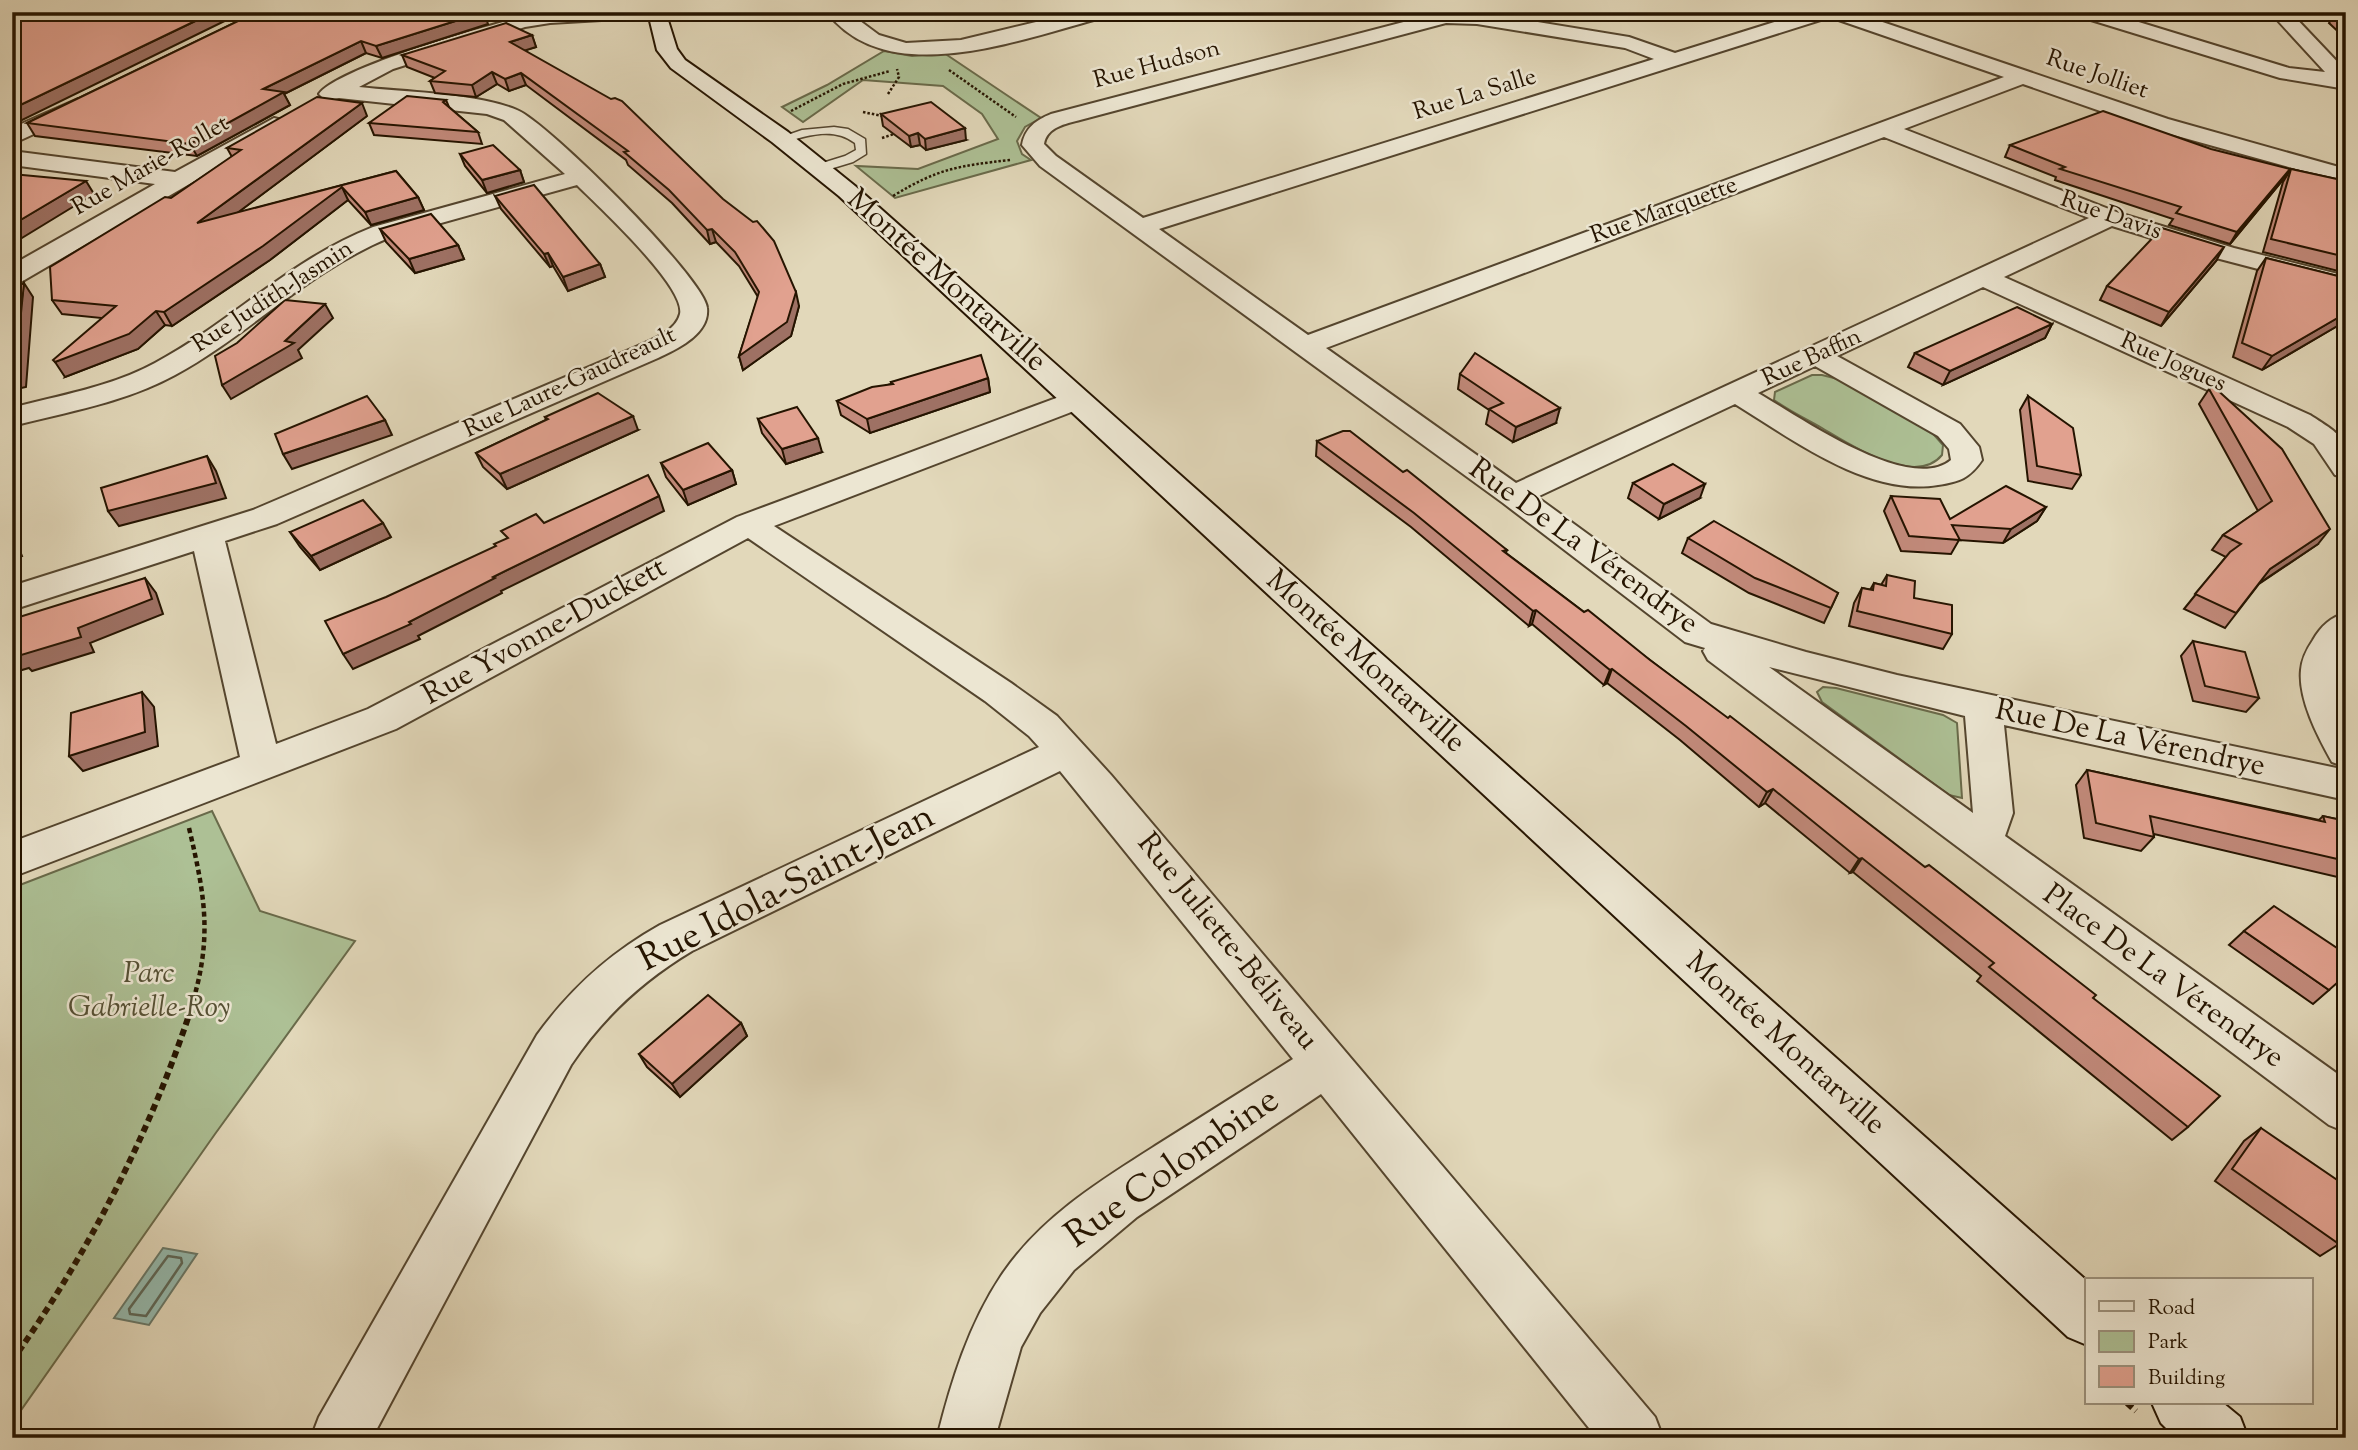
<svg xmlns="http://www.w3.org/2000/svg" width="2358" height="1450" viewBox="0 0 2358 1450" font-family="'Sorts Mill Goudy',serif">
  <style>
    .green { fill: #adc095; stroke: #696a4a; stroke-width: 2 }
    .water { fill: #95baae; stroke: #687868; stroke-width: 2 }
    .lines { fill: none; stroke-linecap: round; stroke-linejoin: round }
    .shore { stroke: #5d6757; stroke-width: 2.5 }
    .lane-casing { stroke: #54452e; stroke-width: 3 }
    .street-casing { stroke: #54452e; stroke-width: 4 }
    .secondary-casing { stroke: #251400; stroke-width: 4 }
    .path-far2 { stroke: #251400; stroke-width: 2.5; stroke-dasharray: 2.5 2; stroke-linecap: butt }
    .path-far1 { stroke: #251400; stroke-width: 4.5; stroke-dasharray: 5 3.5; stroke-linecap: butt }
    .path { stroke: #251400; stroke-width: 6; stroke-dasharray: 7 4.5; stroke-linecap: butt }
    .lane { fill: #ece6d2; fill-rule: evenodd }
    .street { fill: #ece6d2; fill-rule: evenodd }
    .secondary { fill: #ece6d2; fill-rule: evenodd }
    .wall { fill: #c28a7b; stroke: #251400; stroke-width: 2 }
    .shaded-wall { fill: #9e7164; stroke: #251400; stroke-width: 2 }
    .building { fill: #e1a18f; stroke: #251400; stroke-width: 2 }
    .labels { text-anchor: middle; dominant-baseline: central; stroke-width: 5; stroke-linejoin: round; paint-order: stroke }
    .far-street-label { font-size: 24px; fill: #251400; stroke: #ece6d2 }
    .street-label { font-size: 30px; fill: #251400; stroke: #ece6d2 }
    .park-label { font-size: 30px; font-style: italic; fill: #555034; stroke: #ece6d2 }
    .near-street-label { font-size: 37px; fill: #251400; stroke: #ece6d2 }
  </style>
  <rect width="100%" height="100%" fill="#e2d8ba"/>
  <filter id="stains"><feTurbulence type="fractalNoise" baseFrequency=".00286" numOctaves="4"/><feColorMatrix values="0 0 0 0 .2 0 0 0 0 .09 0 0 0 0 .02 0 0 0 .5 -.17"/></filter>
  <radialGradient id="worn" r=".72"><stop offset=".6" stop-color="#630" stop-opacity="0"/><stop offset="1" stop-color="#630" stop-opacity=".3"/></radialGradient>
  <g class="green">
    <polygon points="884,51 912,56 944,53 1041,118 1025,127 1017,141 1022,154 1031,160 895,198 856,166 918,169 998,139 982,114 943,86 863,80 803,122 782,107 827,85"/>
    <path d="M1812,375H1822L1838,379L1928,428L1943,445L1942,455C1915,488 1849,444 1822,428C1806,419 1789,411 1774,400L1775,392Z"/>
    <polygon points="1823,687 1836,688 1943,715 1957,723 1962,798 1949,795 1822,702 1817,692"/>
    <polygon points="212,811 260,911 355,941 215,1134 12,1423 12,888"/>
  </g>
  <polygon class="water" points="163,1248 197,1254 149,1325 114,1318"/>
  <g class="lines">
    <polygon class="shore" points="168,1256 181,1258 182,1263 146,1316 130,1314 129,1309"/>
    <defs>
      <path id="lane" d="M834,127L848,129L865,139L866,154L853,162L820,172L814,168L816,165L845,156L856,150L855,143C833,126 806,136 782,143L776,139L802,130Z"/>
      <g id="street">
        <path d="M545,12H645L636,18L550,23L525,27L393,69L359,87C404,92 476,93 517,110C546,121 705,279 707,308C710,334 677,349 658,358L277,524L225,541L276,744L368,709L737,517L1067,394L1077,391L1087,394L1092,400L1087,406L774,526L1011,683L1057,716L1111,775L1655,1417L1663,1438H1597L1321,1094L1137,1217L1074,1270L1040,1313L1021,1347L995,1438H937C951,1382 969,1324 1001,1276C1041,1216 1103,1179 1163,1141C1206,1114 1250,1086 1293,1059L1060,771L692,951C642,981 603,1017 571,1065L372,1438H311L319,1417L537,1035C571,988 610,953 660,925L1039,747L1029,736L985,701L748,538L396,729L12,877V842L240,757L194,551L12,610V586L253,510L638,346C652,340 676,331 680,314C686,287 598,206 577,185L391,237C307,271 252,333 175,375C126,402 67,412 12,426V408C60,395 111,387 155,363C233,321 289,260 373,227L565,174L504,120L487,114L339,98L330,100L323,98L319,94C338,67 506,19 545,12Z"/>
        <path d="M827,12H848L879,35L906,43L961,40L1078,12H1111L1109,16C1028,36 889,94 827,12Z"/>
        <path d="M1442,12H1477L1629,37L1675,53L1806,12H1853L2168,119L2346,169V183L2152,129L2023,84L1904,129L2119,213L2234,248L2346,276V292L2216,258L2112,226L2004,277L2310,415C2344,437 2346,436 2346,477L2335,475L2314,444L2288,427L1983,287L1837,356L1960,424L1979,447L1982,460C1970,478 1959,482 1938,485C1868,497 1792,439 1735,404L1537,497L1711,624L1806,652L1897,675L2346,770V800L2004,725L2013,813L2005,836L2346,1080V1132L2329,1125L1708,660L1703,651L1705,648L1685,642L1503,503L1040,166L1022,145C1025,128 1036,120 1051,114ZM1830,17L2004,77L1308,335L1159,229ZM1446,23L1477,24L1625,48L1654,59L1143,218L1056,156L1044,144C1047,127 1065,124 1080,120ZM1884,137L2089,218L1516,483L1326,348ZM1815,366L1938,436L1949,449L1951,460C1909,495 1798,416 1758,393ZM1769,667L1965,716L1973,813Z"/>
        <polygon points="2076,12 2106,12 2289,68 2325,72 2270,12 2290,12 2346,71 2346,89 2280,78 2078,16"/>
        <polygon points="78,99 86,100 89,105 86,110 12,144 12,128"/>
        <polygon points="274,118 282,120 285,125 282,130 21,282 12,284 12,265 155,184 12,165 12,151 175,172"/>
        <path d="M2346,613V647L2341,655L2338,670L2346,707V767L2332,762C2318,737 2298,699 2301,670C2302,658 2307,649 2313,640C2321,626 2331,617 2346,613Z"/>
      </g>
      <g id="secondary">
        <polygon points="641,12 666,14 677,49 685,60 788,132 855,186 2087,1281 2087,1345 2068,1337 839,196 772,142 671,68 657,50 650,21"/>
        <polygon points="2152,1403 2223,1403 2240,1417 2248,1438 2176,1438 2161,1423"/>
      </g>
    </defs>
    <use href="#lane" class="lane-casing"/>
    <use href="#street" class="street-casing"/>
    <use href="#secondary" class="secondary-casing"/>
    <g class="path-far2">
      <polyline points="949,70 1016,117"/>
      <polyline points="888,94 899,77 897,69"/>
      <polyline points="791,111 843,84 890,71"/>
      <polyline points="863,112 887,117"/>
      <polyline points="882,138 894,134"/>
      <path d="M893,196C939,168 958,166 1010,160"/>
    </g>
    <path class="path-far1" d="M189,828C206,900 213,941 189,1014"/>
    <g class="path">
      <path d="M12,1361C87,1255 149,1136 190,1012"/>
      <polyline points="2127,1403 2136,1411"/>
    </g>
    <use href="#lane" class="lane"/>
    <use href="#street" class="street"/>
    <use href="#secondary" class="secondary"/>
  </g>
  <g class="wall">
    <polygon points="257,12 488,24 382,58 366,53 284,94 290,105 197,156 35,136 27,123"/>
    <polygon points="2333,17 2346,18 2346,39 2329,23"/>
    <polygon points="532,35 536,47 525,50 799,306 791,336 743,370 739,356 758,297 739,266 716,242 710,244 672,203 628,165 626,160 526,85 509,91 497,84 476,97 435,93 430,81 435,78 407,67 402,55"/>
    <polygon points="446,100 449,107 478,132 482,144 374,135 369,123"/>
    <polygon points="881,114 966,140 926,150 920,145 911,147 883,126"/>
    <polygon points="367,116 237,213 396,171 418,197 424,210 371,225 348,200 270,260 172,326 165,325 138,349 65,377 102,318 62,314 52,300 171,198 232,157 227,148"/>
    <polygon points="2010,145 2282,181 2230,244 2169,225 2173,219 2055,180 2056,177 2005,157"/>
    <polygon points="460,154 520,170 524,182 487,193 465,166"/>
    <polygon points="2291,169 2346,181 2346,273 2263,252 2283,182"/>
    <polygon points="495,196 600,264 605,277 568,291 553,266 550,267 501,209"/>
    <polygon points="380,229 458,245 464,259 415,273 386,242"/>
    <polygon points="2266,258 2346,278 2346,326 2339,325 2262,370 2233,357 2257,271"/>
    <polygon points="2216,261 2161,326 2100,300 2107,286"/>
    <polygon points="2052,324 2045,338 1943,385 1908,367 1915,353"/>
    <polygon points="1460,374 1556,423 1513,442 1486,424 1489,410 1458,389"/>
    <polygon points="988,378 990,392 870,433 841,415 837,401 891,384 891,382"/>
    <polygon points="2209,389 2318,544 2259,584 2225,628 2184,609 2226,557 2212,550 2223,535 2258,511 2199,404"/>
    <polygon points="2028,396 2081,475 2072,489 2028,481 2020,410"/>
    <polygon points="545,417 638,430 507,489 483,467 476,453 546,420"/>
    <polygon points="758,419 822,452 786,464 762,433"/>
    <polygon points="1317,441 1507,550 1506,553 1584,612 1650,660 2093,998 2188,1127 2172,1140 1977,981 1981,976 1853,872 1850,873 1765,803 1759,807 1680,740 1607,683 1604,685 1532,624 1529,626 1411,527 1316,456"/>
    <polygon points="661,463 732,470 736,484 688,505 666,477"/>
    <polygon points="1633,483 1700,498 1659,519 1628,498"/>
    <polygon points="1891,496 1950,519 2046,507 2037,521 2003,543 1959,540 1951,554 1901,551 1884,511"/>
    <polygon points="290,532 391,537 320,570 300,547"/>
    <polygon points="1688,538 1838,593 1824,623 1749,593 1682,553"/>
    <polygon points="1887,575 1914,598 1952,634 1943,649 1849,626 1854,603 1862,588 1870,590 1874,583 1881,585"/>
    <polygon points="2193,641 2259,698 2246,712 2193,701 2181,656"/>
    <polygon points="2087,770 2319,820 2323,816 2346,821 2346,879 2154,834 2154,837 2141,851 2084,838 2076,785"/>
    <polygon points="2244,931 2329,990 2313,1004 2229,945"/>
    <polygon points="741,1023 747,1036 680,1097 647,1067 639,1054"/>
    <polygon points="2261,1128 2339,1244 2320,1256 2215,1181 2244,1141"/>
  </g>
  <g class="shaded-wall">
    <polygon points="214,12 243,12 12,125 12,109"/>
    <polygon points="484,12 488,24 382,58 376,46"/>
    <polygon points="532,35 536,47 514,54 510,42"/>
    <polygon points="361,41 366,53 284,94 290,105 197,156 190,144 263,89"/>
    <polygon points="492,72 497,84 476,97 472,85"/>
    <polygon points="521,73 526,85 509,91 505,79"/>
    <polygon points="362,103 367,116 205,237 197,223"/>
    <polygon points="965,128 966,140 926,150 925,139"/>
    <polygon points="918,133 920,145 911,147 909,136"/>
    <polygon points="2290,169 2282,181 2230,244 2237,232"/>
    <polygon points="520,170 524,182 487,193 482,180"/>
    <polygon points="86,181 94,194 12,244 12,225"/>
    <polygon points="342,187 348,200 270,260 172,326 164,312"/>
    <polygon points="418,197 424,210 371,225 365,212"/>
    <polygon points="712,229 716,242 710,244 707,230"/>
    <polygon points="458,245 464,259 415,273 409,259"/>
    <polygon points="2224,247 2216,261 2161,326 2169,312"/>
    <polygon points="548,253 553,266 550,267 544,254"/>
    <polygon points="600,264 605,277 568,291 563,277"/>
    <polygon points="24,283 33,297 26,387 12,390 12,373"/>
    <polygon points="796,292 799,306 791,336 743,370 739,356"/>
    <polygon points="325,304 333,318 298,350 302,358 231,399 222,385 285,341"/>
    <polygon points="156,311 165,325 138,349 65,377 55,362"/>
    <polygon points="2346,313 2346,315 2339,325 2262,370 2272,356"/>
    <polygon points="2052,324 2045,338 1943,385 1950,371"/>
    <polygon points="988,378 990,392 870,433 867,419"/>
    <polygon points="1560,408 1556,423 1513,442 1516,427"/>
    <polygon points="633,416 638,430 507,489 500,474"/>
    <polygon points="385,420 392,435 292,469 283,454"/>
    <polygon points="818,438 822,452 786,464 782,449"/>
    <polygon points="207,456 216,471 226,498 119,526 108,511"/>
    <polygon points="732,470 736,484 688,505 683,490"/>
    <polygon points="1705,484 1700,498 1659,519 1664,504"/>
    <polygon points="659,496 664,511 501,591 502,593 418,636 420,639 353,669 343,654 409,622 493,577"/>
    <polygon points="2046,507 2037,521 2003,543 2011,529"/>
    <polygon points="383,523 391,537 320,570 311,556"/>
    <polygon points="2330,529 2318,544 2258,584 2270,569"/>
    <polygon points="12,531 22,556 12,559"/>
    <polygon points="145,578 156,593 163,614 90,643 94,652 32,671 29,668 12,673 12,654 78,628"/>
    <polygon points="1536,610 1532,624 1529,626 1533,611"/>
    <polygon points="1612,669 1607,683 1604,685 1610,670"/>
    <polygon points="142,692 154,707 158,746 83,771 69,756"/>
    <polygon points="12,749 17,754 16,797 12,798"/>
    <polygon points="1773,789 1765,803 1759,807 1767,792"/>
    <polygon points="1862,858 1853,872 1850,873 1859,859"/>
    <polygon points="741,1023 747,1036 680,1097 672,1084"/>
  </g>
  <g class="building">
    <polygon points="28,12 214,12 12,109 12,18"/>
    <polygon points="257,12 484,12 376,46 361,41 263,89 284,92 190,144 27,123"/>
    <polygon points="2333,17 2346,18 2346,30"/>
    <polygon points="506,23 532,35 510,42 611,99 615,98 622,101 723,199 753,222 757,221 774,241 796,292 787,322 739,356 759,292 735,252 712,229 707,230 669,190 624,152 628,151 521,73 505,79 492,72 472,85 430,81 445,71 402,55"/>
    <polygon points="407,96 446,100 443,102 478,132 369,123"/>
    <polygon points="317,97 362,103 197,223 396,171 418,197 365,212 342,187 263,246 164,312 156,311 129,334 55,362 53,360 116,306 52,300 50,267 165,197 171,198 241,150 227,148"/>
    <polygon points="931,102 965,128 925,139 918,133 909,136 881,114"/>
    <polygon points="2103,111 2211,149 2290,169 2237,232 2176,213 2181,207 2060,169 2065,167 2010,145"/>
    <polygon points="493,145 520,170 482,180 460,154"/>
    <polygon points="2291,169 2346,181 2346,257 2271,239"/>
    <polygon points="12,174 86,181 12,225"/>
    <polygon points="534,185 600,264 563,277 548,253 544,254 495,196"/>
    <polygon points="431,214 458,245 409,259 380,229"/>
    <polygon points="2162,228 2224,247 2169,312 2107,286"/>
    <polygon points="2266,258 2346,278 2346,313 2272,356 2242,343"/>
    <polygon points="24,283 15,373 12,373 12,290"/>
    <polygon points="285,300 325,304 285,341 294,343 222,385 215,356 237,343"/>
    <polygon points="2017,307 2052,324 1950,371 1915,353"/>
    <polygon points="1475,353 1560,408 1516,427 1489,409 1503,403 1460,374"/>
    <polygon points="981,355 988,378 867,419 837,401 872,387 893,384 891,382"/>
    <polygon points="2213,386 2282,449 2330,529 2270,569 2236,613 2195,594 2230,552 2241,544 2223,535 2272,501 2209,389"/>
    <polygon points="598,393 633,416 500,474 476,453 548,419 545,417"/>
    <polygon points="367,396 385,420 283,454 275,434"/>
    <polygon points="2028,396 2073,428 2081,475 2037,466"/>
    <polygon points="797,407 818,438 782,449 758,419"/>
    <polygon points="1343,431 1350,431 1403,472 1407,470 1507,550 1503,551 1584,612 1588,610 1650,660 1728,718 1730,716 1925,867 1929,865 2096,995 2093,998 2220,1096 2188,1127 1989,967 1994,963 1862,858 1859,859 1773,789 1767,792 1686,726 1612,669 1610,670 1536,610 1533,611 1414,513 1317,441"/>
    <polygon points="708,443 732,470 683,490 661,463"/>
    <polygon points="207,456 216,483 108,511 101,488"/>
    <polygon points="1673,464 1705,484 1664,504 1633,483"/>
    <polygon points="648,475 659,496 493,577 495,578 409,622 411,624 343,654 325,621 386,597 496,546 494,544 508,538 501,531 536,514 544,523"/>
    <polygon points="2006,486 2046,507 2011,529 1952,525 1960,540 1909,536 1891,496 1940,499 1950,519"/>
    <polygon points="363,500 383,523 311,556 290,532"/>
    <polygon points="1714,521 1838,593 1831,608 1755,578 1688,538"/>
    <polygon points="1887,575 1915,581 1914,598 1952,605 1952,634 1857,611 1862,588 1873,590 1874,583 1886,586"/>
    <polygon points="145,578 152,599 78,628 81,637 18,656 18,653 12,654 12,623 16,622 16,618"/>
    <polygon points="2193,641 2245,652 2259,698 2205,686"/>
    <polygon points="142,692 145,732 69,756 71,713"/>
    <polygon points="2087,770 2325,822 2323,816 2346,821 2346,861 2150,816 2154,837 2096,823"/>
    <polygon points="2274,906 2346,954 2346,975 2329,990 2244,931"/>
    <polygon points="708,995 741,1023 672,1084 639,1054"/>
    <polygon points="2261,1128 2346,1186 2346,1234 2339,1244 2232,1169"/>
  </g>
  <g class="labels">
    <g class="far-street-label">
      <text transform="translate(1157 65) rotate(-15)">Rue Hudson</text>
      <text transform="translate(2097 75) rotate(19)">Rue Jolliet</text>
      <text transform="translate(1475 95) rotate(-17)">Rue La Salle</text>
      <text transform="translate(151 166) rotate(-30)">Rue Marie-Rollet</text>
      <text transform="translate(1664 211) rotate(-20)">Rue Marquette</text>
      <text transform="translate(2111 216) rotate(19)">Rue Davis</text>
      <text transform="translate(273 297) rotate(-33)">Rue Judith-Jasmin</text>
      <text transform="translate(1812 358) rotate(-25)">Rue Baffin</text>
      <text transform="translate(2173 363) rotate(24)">Rue Jogues</text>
      <text transform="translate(570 383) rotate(-25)">Rue Laure-Gaudreault</text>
    </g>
    <g class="street-label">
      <text transform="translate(946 281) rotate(42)">Montée Montarville</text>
      <text transform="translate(1583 547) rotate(36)">Rue De La Vérendrye</text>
      <text transform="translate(545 632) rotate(-29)">Rue Yvonne-Duckett</text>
      <text transform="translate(1365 662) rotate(42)">Montée Montarville</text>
      <text transform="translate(2130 739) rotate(12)">Rue De La Vérendrye</text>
      <text transform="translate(1227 942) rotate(51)">Rue Juliette-Béliveau</text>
      <text transform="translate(2163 977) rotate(36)">Place De La Vérendrye</text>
      <text transform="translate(1785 1044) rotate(42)">Montée Montarville</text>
    </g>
    <g class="park-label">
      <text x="149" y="974">Parc<tspan x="149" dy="34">Gabrielle-Roy</tspan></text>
    </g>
    <g class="near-street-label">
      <text transform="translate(787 889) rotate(-27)">Rue Idola-Saint-Jean</text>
      <text transform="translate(1173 1169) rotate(-35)">Rue Colombine</text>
    </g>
  </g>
  <rect width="2358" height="1450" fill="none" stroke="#e2d8ba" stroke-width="42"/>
  <rect x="14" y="14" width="2330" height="1422" fill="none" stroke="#251400" stroke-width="3.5"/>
  <rect x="21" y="21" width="2316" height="1408" fill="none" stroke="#251400" stroke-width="2"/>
  <rect x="2085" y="1278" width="228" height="126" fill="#ece6d2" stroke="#9c927e" stroke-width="2"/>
  <rect x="2099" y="1301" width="35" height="10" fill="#ece6d2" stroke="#9c927e" stroke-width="2"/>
  <text x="2148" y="1314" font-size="21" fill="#251400">Road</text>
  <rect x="2099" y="1331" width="35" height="21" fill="#adc095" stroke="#9c927e" stroke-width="2"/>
  <text x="2148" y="1348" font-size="21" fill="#251400">Park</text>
  <rect x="2099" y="1366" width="35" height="21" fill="#e1a18f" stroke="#9c927e" stroke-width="2"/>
  <text x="2148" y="1384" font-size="21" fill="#251400">Building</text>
  <rect width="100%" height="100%" filter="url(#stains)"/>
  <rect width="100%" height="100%" fill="url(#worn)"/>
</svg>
